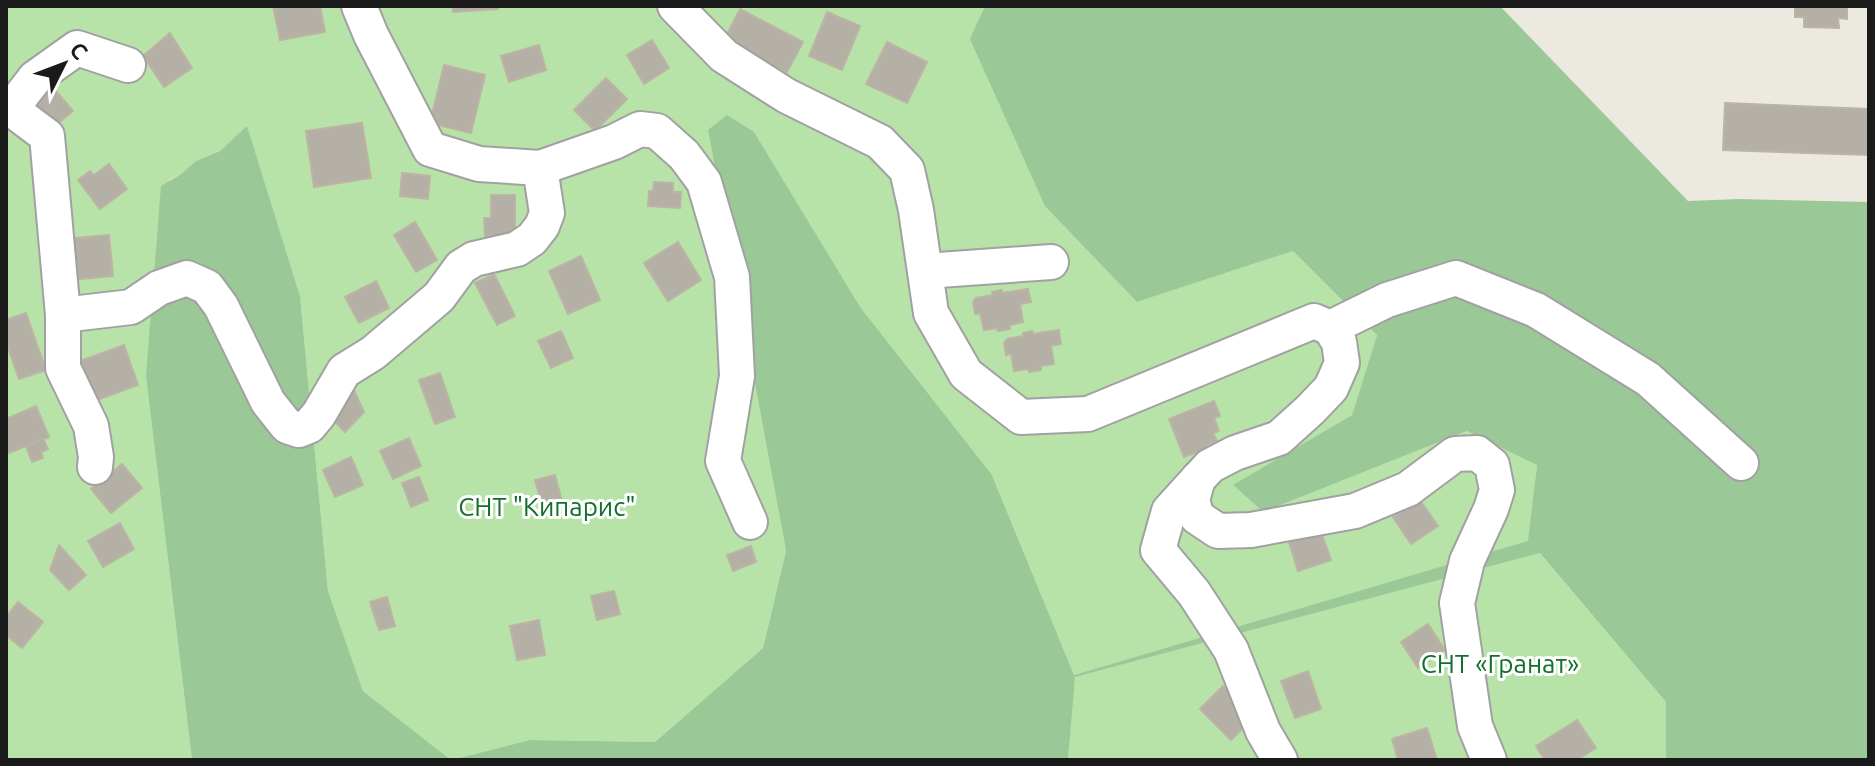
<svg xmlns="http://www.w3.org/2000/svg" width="1875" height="766" viewBox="0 0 1875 766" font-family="Ubuntu,sans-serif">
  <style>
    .grass { fill: #b8e3a8 }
    .forest { fill: #9bc897 }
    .building { fill: #b5b0a6; stroke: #bcb4a4; stroke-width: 2 }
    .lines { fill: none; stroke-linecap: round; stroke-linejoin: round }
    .minor-casing { stroke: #a1a1a1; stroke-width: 38 }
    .minor { stroke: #fff; stroke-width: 34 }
    .labels { text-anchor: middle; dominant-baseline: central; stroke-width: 6; stroke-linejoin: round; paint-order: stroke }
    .park-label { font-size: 26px; fill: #126f2e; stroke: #fff }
  </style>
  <rect width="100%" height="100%" fill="#eceae0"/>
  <g class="grass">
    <polygon points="6,6 985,6 971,39 1137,302 1293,251 1377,335 1352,415 1234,486 1263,512 1467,431 1537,464 1529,541 1074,675 993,477 859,307 708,130 786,551 763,648 655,742 530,740 451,760 363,691 328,591 300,296 247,127 220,151 196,161 181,174 169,180 146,376 192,760 6,760"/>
    <polygon points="1540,553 1666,702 1666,760 1068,760 1074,677"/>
  </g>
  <polygon class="forest" points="985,6 1500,6 1688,201 1739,199 1869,202 1869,760 1666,760 1666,702 1540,553 1075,677 1068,760 192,760 146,376 161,186 181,174 196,161 220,151 247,126 300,296 328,591 363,691 451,760 530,740 655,742 763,648 786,551 708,130 727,115 754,132 860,307 992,475 1074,675 1528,541 1537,465 1467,431 1263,512 1233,485 1352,415 1377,335 1293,251 1137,302 1045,206 970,39"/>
  <g class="building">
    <polygon points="273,6 320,6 325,32 280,40"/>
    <polygon points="452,6 498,6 498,9 453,12"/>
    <polygon points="1795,6 1847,6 1847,19 1838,18 1839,28 1804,27 1804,17 1795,17"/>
    <polygon points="740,9 803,42 787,72 724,40"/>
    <polygon points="827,12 860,26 842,70 809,56"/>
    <polygon points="170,33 192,68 164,87 143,56"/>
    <polygon points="652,40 669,68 644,84 627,55"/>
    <polygon points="887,42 927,62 907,103 866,84"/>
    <polygon points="539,45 546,70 509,82 501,56"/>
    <polygon points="444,65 485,75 471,133 430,123"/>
    <polygon points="606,78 627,99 595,131 574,110"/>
    <polygon points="50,84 73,111 49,131 26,105"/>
    <polygon points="1725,103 1869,109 1869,155 1723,150"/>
    <polygon points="362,123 371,178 314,187 306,131"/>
    <polygon points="109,164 127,189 100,209 78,180 90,171 94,175"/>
    <polygon points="402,173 430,176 428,199 400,196"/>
    <polygon points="654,182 673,183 673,192 681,192 680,208 648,206 649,191 653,191"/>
    <polygon points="491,195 515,195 515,232 499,236 485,236 484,218 491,218"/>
    <polygon points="415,222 437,260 416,272 394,235"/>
    <polygon points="109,235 113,276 70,280 65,239"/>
    <polygon points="678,242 701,280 668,301 644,263"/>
    <polygon points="581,256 600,300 568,314 549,271"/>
    <polygon points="494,274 515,316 497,325 475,283"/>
    <polygon points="376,281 389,308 359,323 345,297"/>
    <polygon points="1028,289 1031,302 1020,304 1023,322 1010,325 1010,329 998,331 997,328 984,330 980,313 975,314 973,302 976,298 993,295 992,292 1002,290 1002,293"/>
    <polygon points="26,313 46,370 19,379 6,342 6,320"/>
    <polygon points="1059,330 1061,344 1051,346 1054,364 1040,366 1041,370 1029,372 1028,369 1014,371 1011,354 1006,355 1004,343 1007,339 1023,336 1023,333 1032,331 1033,334"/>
    <polygon points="561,331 573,358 551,368 538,341"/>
    <polygon points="124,345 138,385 92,402 77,362"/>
    <polygon points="440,373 455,417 435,424 419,380"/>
    <polygon points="352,386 364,412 345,432 329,416"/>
    <polygon points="1214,401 1220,416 1214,418 1219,431 1213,433 1217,441 1207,445 1208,448 1184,457 1169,419"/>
    <polygon points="36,406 49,437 6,454 6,419"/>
    <polygon points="409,438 421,466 393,479 380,451"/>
    <polygon points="43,439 48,449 41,452 43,458 32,462 26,446"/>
    <polygon points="351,457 363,485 335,497 323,470"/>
    <polygon points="122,464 142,488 111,513 91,489"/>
    <polygon points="555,475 562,501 542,506 535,480"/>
    <polygon points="419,477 428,500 411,507 402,483"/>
    <polygon points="1420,500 1438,526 1411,544 1393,517"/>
    <polygon points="120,523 134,549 103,567 88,541"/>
    <polygon points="1320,529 1331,560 1298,571 1288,539"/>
    <polygon points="59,545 86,575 69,590 50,570"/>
    <polygon points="751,546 756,562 733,571 727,555"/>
    <polygon points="614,591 620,614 597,620 591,596"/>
    <polygon points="387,597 395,626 379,630 370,602"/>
    <polygon points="18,602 43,622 22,648 6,635 6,617"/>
    <polygon points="539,620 545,655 517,660 510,626"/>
    <polygon points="1428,624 1445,650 1418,668 1401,642"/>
    <polygon points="1308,671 1321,709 1295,718 1281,681"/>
    <polygon points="1223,686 1254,717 1231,740 1200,709"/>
    <polygon points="1577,720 1596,748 1577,760 1545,760 1536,746"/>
    <polygon points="1427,728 1437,760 1398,760 1392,739"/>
  </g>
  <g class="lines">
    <defs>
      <g id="minor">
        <polyline points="675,6 724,56 787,96 880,142 907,170 916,210 931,313 966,374 1021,417 1088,414 1314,321 1330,328 1339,342 1342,363 1331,388 1310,410 1279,438 1235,453 1210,466 1198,479 1192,500 1197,517 1218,531 1251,530 1355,511 1408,489 1455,454 1477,453 1492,465 1497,490 1491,509 1467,561 1457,603 1475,726 1489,760"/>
        <polyline points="540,168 614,142 640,129 657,131 684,155 704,182 732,277 737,376 723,461 750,522"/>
        <polyline points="925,271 1051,262"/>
        <polyline points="63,315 47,136 11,109 35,78 77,48 128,65"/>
        <polyline points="1330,328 1387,300 1456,278 1536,310 1648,379 1741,463"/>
        <polyline points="95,467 96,457 91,426 63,368 63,315 131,307 159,288 187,278 207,287 221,306 268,402 287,426 299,430 309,426 319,414 344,371 373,353 439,297 461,267 474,259 517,249 532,239 542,226 547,213 540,168 479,164 430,149 371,35 359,6"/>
        <polyline points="1198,479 1169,511 1158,550 1194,593 1231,650 1263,731 1280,760"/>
      </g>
    </defs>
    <use href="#minor" class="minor-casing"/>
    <use href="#minor" class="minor"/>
  </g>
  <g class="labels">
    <g class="park-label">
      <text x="547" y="506">СНТ "Кипарис"</text>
      <text x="1500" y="663">СНТ «Гранат»</text>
    </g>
  </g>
  <rect width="1875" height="766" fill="none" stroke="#1a1a1a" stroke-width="16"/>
  <g transform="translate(64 64) rotate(48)" stroke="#ffffff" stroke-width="6" paint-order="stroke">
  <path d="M0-6L14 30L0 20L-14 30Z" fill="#1a1a1a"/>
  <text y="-12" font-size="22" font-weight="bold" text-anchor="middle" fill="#1a1a1a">С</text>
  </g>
</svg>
